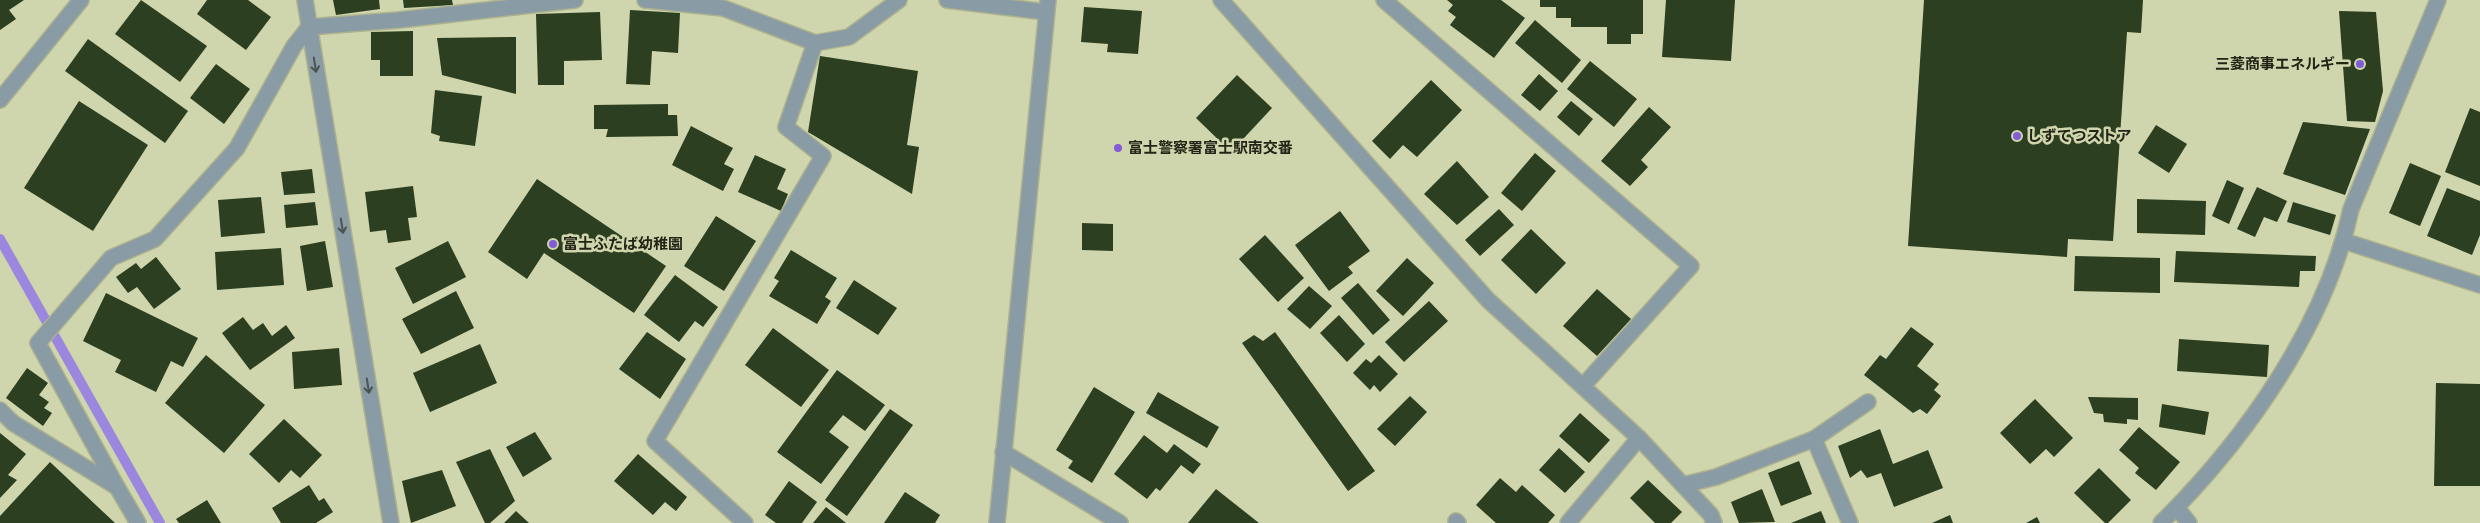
<svg xmlns="http://www.w3.org/2000/svg" width="2480" height="523" viewBox="0 0 2480 523" font-family="'Sofia Sans Condensed','Noto Sans JP',sans-serif">
  <style>
    .lines { fill: none; stroke-linecap: round; stroke-linejoin: round }
    .stream { stroke: #9c87df; stroke-width: 10 }
    .building { fill: #2c3f20 }
    .minor-casing { stroke: #adb28e; stroke-width: 18 }
    .tertiary-casing { stroke: #adb28e; stroke-width: 18 }
    .minor { stroke: #899ba5; stroke-width: 15 }
    .tertiary { stroke: #899ba5; stroke-width: 15 }
    .oneway { stroke: #4c544f }
    .poi-dot { fill: #815cd6; stroke: #cfd5ac; stroke-width: 2 }
    .labels { text-anchor: middle; dominant-baseline: central; stroke-width: 5; stroke-linejoin: round; paint-order: stroke }
    .poi-label { font-size: 15px; font-weight: bold; fill: #232415; stroke: #cfd5ac; text-anchor: start }
  </style>
  <rect width="100%" height="100%" fill="#cfd5ac"/>
  <g class="lines">
    <polyline class="stream" points="0,239 160,523"/>
  </g>
  <g class="building">
    <polygon points="0,0 24,0 9,10 16,19 0,30"/>
    <polygon points="141,0 207,46 180,82 115,34"/>
    <polygon points="207,0 248,0 271,17 246,50 197,14"/>
    <polygon points="333,0 379,0 380,9 336,15"/>
    <polygon points="403,0 452,0 453,5 404,8"/>
    <polygon points="1447,0 1501,0 1525,18 1494,58 1450,25 1456,17 1448,11 1453,5"/>
    <polygon points="1540,0 1643,0 1643,34 1631,34 1631,44 1607,44 1607,27 1571,27 1571,18 1556,18 1556,7 1540,7"/>
    <polygon points="1666,0 1735,0 1731,61 1662,57"/>
    <polygon points="1924,0 2143,0 2141,33 2127,32 2113,241 2068,239 2067,257 1908,246"/>
    <polygon points="1084,7 1142,11 1138,54 1107,52 1108,44 1081,42"/>
    <polygon points="630,10 680,13 678,53 652,51 650,85 626,84"/>
    <polygon points="2339,11 2376,12 2383,91 2375,122 2347,121"/>
    <polygon points="600,12 602,60 564,61 564,85 538,85 536,14"/>
    <polygon points="1535,20 1581,60 1562,83 1515,43"/>
    <polygon points="413,31 413,76 380,76 380,60 371,60 371,32"/>
    <polygon points="516,37 516,94 442,75 437,38"/>
    <polygon points="88,39 188,111 165,143 65,71"/>
    <polygon points="820,56 918,71 907,145 919,147 912,194 808,132"/>
    <polygon points="1590,61 1637,99 1614,127 1567,89"/>
    <polygon points="216,64 250,89 224,124 190,98"/>
    <polygon points="1539,74 1558,91 1540,111 1521,95"/>
    <polygon points="1237,75 1272,108 1231,152 1196,118"/>
    <polygon points="1431,80 1462,110 1417,157 1403,145 1390,159 1372,141"/>
    <polygon points="435,90 482,96 475,146 439,141 440,136 431,133"/>
    <polygon points="79,101 148,145 93,231 24,188"/>
    <polygon points="1571,101 1593,119 1579,136 1557,117"/>
    <polygon points="668,104 668,115 677,115 678,136 606,137 608,129 594,129 594,105"/>
    <polygon points="1649,107 1671,127 1641,160 1648,167 1630,186 1601,161"/>
    <polygon points="2470,108 2480,112 2480,186 2445,172"/>
    <polygon points="2303,122 2370,129 2345,195 2283,174"/>
    <polygon points="2156,125 2187,144 2169,173 2138,153"/>
    <polygon points="691,126 733,148 724,164 734,169 723,191 672,165"/>
    <polygon points="1535,153 1556,171 1522,211 1501,193"/>
    <polygon points="755,155 786,169 777,189 788,194 781,211 738,192"/>
    <polygon points="1457,161 1489,197 1457,225 1424,194"/>
    <polygon points="2410,163 2441,176 2420,226 2389,213"/>
    <polygon points="312,169 315,193 284,195 281,172"/>
    <polygon points="537,179 666,266 634,313 544,253 527,279 488,252"/>
    <polygon points="2227,180 2244,188 2229,224 2212,216"/>
    <polygon points="413,186 417,217 408,218 411,240 388,243 386,230 370,232 365,192"/>
    <polygon points="2257,187 2287,201 2277,222 2264,217 2255,237 2237,229"/>
    <polygon points="2447,188 2480,201 2480,235 2472,255 2427,236"/>
    <polygon points="261,197 265,233 221,237 218,200"/>
    <polygon points="2137,199 2206,201 2205,235 2137,233"/>
    <polygon points="315,202 318,225 286,228 284,205"/>
    <polygon points="2293,202 2336,215 2330,235 2287,222"/>
    <polygon points="1499,209 1514,225 1480,256 1465,240"/>
    <polygon points="1340,211 1370,251 1348,267 1353,273 1329,291 1295,245"/>
    <polygon points="716,216 756,241 724,291 684,266"/>
    <polygon points="1082,223 1113,224 1113,251 1082,250"/>
    <polygon points="1531,229 1566,263 1536,294 1501,260"/>
    <polygon points="1265,235 1304,278 1278,302 1239,259"/>
    <polygon points="325,241 333,287 307,291 300,246"/>
    <polygon points="448,241 466,277 413,304 395,268"/>
    <polygon points="281,248 284,285 217,290 215,252"/>
    <polygon points="791,250 837,278 825,297 831,301 817,324 769,296 779,281 774,278"/>
    <polygon points="2176,251 2316,256 2315,271 2300,271 2299,287 2174,282"/>
    <polygon points="2075,256 2160,258 2160,293 2074,291"/>
    <polygon points="156,257 181,289 154,309 137,287 128,293 116,277 136,263 141,269"/>
    <polygon points="1407,258 1434,283 1403,316 1376,291"/>
    <polygon points="675,275 718,307 703,327 695,321 679,342 644,315"/>
    <polygon points="854,280 897,308 878,335 836,308"/>
    <polygon points="1358,283 1390,320 1373,335 1341,298"/>
    <polygon points="1309,286 1332,306 1310,329 1287,309"/>
    <polygon points="1597,289 1631,319 1597,356 1563,326"/>
    <polygon points="456,291 474,328 421,354 402,319"/>
    <polygon points="106,293 198,338 183,367 171,361 156,392 115,372 121,360 83,341"/>
    <polygon points="1429,301 1448,321 1404,362 1385,342"/>
    <polygon points="1339,315 1365,344 1347,362 1320,333"/>
    <polygon points="243,317 253,330 263,323 272,336 286,325 295,338 250,370 222,333"/>
    <polygon points="1911,327 1934,344 1917,366 1939,384 1934,390 1941,396 1927,414 1920,409 1913,413 1864,375 1880,355 1886,359"/>
    <polygon points="773,328 829,370 801,407 745,365"/>
    <polygon points="647,332 686,359 660,399 619,369"/>
    <polygon points="1275,332 1375,471 1348,491 1242,343 1254,335 1263,341"/>
    <polygon points="2179,339 2269,345 2267,377 2177,371"/>
    <polygon points="480,344 497,383 430,412 413,373"/>
    <polygon points="339,348 342,385 294,389 292,352"/>
    <polygon points="206,355 265,405 224,453 165,403"/>
    <polygon points="1379,355 1398,374 1380,392 1374,385 1370,390 1353,373 1366,359 1371,363"/>
    <polygon points="27,368 48,383 39,395 49,402 44,408 52,413 43,426 6,398"/>
    <polygon points="837,370 885,405 865,431 843,415 829,432 849,447 821,484 777,452"/>
    <polygon points="2436,383 2480,384 2480,486 2434,486"/>
    <polygon points="1094,387 1135,412 1092,483 1068,468 1073,461 1056,450"/>
    <polygon points="1158,392 1219,427 1207,448 1146,413"/>
    <polygon points="1410,396 1427,412 1395,446 1377,429"/>
    <polygon points="2088,397 2138,398 2138,420 2127,419 2127,424 2104,422 2103,414 2094,413"/>
    <polygon points="2035,399 2073,438 2054,457 2046,449 2030,464 2000,433"/>
    <polygon points="2162,404 2209,412 2205,435 2159,427"/>
    <polygon points="890,409 913,425 847,516 825,500"/>
    <polygon points="1580,413 1610,440 1589,463 1559,436"/>
    <polygon points="284,419 322,455 300,478 291,470 279,483 249,454"/>
    <polygon points="2139,427 2180,462 2156,490 2135,473 2139,468 2119,450"/>
    <polygon points="1880,429 1893,464 1928,450 1943,488 1894,507 1881,473 1867,478 1861,470 1850,478 1838,446"/>
    <polygon points="535,432 552,459 523,477 506,447"/>
    <polygon points="0,433 26,454 8,475 17,480 0,498"/>
    <polygon points="1144,435 1167,453 1174,444 1201,464 1193,474 1181,465 1160,491 1156,488 1147,499 1114,474"/>
    <polygon points="1559,448 1585,472 1565,493 1539,470"/>
    <polygon points="490,449 515,501 490,523 485,523 456,462"/>
    <polygon points="638,454 687,497 676,511 665,502 653,515 614,481"/>
    <polygon points="1799,461 1812,494 1781,506 1768,473"/>
    <polygon points="50,462 115,523 0,523 0,516"/>
    <polygon points="2099,468 2131,500 2108,523 2105,523 2074,493"/>
    <polygon points="442,470 456,506 411,523 402,481"/>
    <polygon points="1500,478 1516,492 1522,485 1555,515 1548,523 1496,523 1476,505"/>
    <polygon points="1648,480 1682,512 1671,523 1655,523 1630,498"/>
    <polygon points="789,481 817,502 802,523 776,523 765,515"/>
    <polygon points="309,485 319,501 324,498 333,512 316,523 281,523 272,508"/>
    <polygon points="1216,489 1259,523 1188,523"/>
    <polygon points="1762,489 1775,522 1739,523 1731,502"/>
    <polygon points="905,492 940,515 935,523 884,523"/>
    <polygon points="207,500 221,523 179,523 176,519"/>
    <polygon points="826,507 846,523 813,523"/>
    <polygon points="516,511 529,523 504,523"/>
    <polygon points="1821,511 1826,523 1791,523"/>
    <polygon points="1950,515 1953,523 1932,523"/>
    <polygon points="2037,517 2040,523 2026,523"/>
  </g>
  <g class="lines">
    <defs>
      <g id="minor">
        <polyline points="305,0 391,523"/>
        <polyline points="645,0 723,8 815,43 849,37 899,0"/>
        <polyline points="947,0 1046,12"/>
        <polyline points="1221,0 1488,300 1639,438 1711,515 1714,523"/>
        <polyline points="1384,0 1691,266 1583,386"/>
        <polyline points="2344,241 2480,285"/>
        <polyline points="0,410 13,423 117,487 138,523"/>
        <polyline points="1814,439 1850,523"/>
        <polyline points="1003,452 1120,523"/>
        <polyline points="1683,485 1716,477 1814,439 1868,402"/>
        <polyline points="117,487 38,343 111,258 155,239 237,148 294,46 309,27 399,20 575,0"/>
        <polyline points="2177,508 2189,523"/>
        <polyline points="1456,521 1458,523"/>
        <polyline points="745,523 655,441 823,156 786,127 815,43"/>
        <polyline points="1568,523 1639,438"/>
        <path d="M2161,523C2245,440 2326,326 2351,209L2438,0"/>
      </g>
      <g id="tertiary">
        <polyline points="0,100 81,0"/>
        <polyline points="997,523 1048,0"/>
      </g>
    </defs>
    <use href="#minor" class="minor-casing"/>
    <use href="#tertiary" class="tertiary-casing"/>
    <use href="#minor" class="minor"/>
    <use href="#tertiary" class="tertiary"/>
  </g>
  <defs><path id="oneway-shaft" d="M-6 0H5M1.5-3L5.5 0L1.5 3" fill="none" stroke-width="1.6" stroke-linecap="round" stroke-linejoin="round" transform="scale(1.25)"/></defs>
  <g class="oneway">
    <use href="#oneway-shaft" transform="translate(315 65) rotate(81)"/>
    <use href="#oneway-shaft" transform="translate(342 226) rotate(81)"/>
    <use href="#oneway-shaft" transform="translate(368 386) rotate(81)"/>
  </g>
  <g class="poi-dot">
    <circle cx="2360" cy="64" r="5"/>
    <circle cx="2017" cy="136" r="5"/>
    <circle cx="1118" cy="148" r="5"/>
    <circle cx="553" cy="244" r="5"/>
  </g>
  <g class="labels">
    <g class="poi-label">
      <text x="2350" y="64" text-anchor="end">三菱商事エネルギー</text>
      <text x="2027" y="136">しずてつストア</text>
      <text x="1128" y="148">富士警察署富士駅南交番</text>
      <text x="563" y="244">富士ふたば幼稚園</text>
    </g>
  </g>
</svg>
